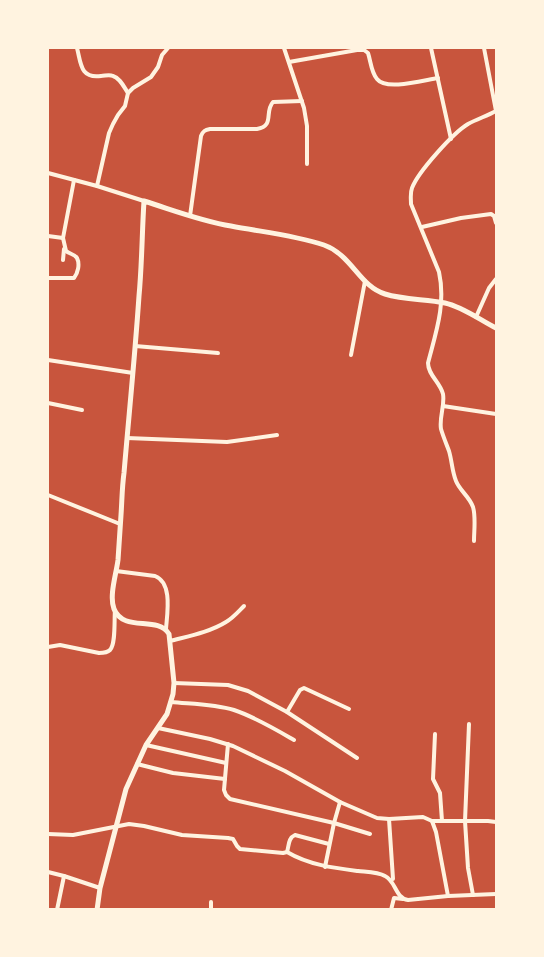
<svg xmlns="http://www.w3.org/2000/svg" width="544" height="957" viewBox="0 0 544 957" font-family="'PT Sans',sans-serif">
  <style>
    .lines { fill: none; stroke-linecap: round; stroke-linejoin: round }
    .minor { stroke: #fff3e0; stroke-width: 4 }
    .tertiary { stroke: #fff3e0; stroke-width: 5 }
  </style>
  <rect width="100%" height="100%" fill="#c8553d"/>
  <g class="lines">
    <g class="minor">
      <path d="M77,48C81,63 80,79 101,76C105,76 109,74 113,76C120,78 124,87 128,93"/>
      <polyline points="284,48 304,108 307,126 307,164"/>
      <polyline points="431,48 451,139"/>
      <path d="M289,62L357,50H364L368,53C371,62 371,72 377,79C386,91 424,80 438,78"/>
      <polyline points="48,173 97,186 144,201"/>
      <polyline points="97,186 109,133 113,124 118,115 125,106 128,93 133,88 151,77 158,67 162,55 168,48"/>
      <path d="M190,216L201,136C203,131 205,130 210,129H257C275,126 264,112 273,102L302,101"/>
      <polyline points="422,227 461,218 491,214 494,216 496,223"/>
      <polyline points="48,236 63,238"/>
      <polyline points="63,260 64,249"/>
      <path d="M48,278H74C78,273 80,264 77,258C75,254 69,254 66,251L63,238L74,180"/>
      <polyline points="476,317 489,288 496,279"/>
      <polyline points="135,346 218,353"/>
      <polyline points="351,355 365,281"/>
      <polyline points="48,360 133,373"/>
      <polyline points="48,403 82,410"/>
      <polyline points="443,406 496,414"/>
      <polyline points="127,438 227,442 277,435"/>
      <polyline points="48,495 120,524"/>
      <path d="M474,541C474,530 476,517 473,507C469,496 460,491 456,481C452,471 452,461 449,451C446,443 443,436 441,429C439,417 445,406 443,394C440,382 428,375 428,363C436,332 446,304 439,272L411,204C411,199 410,193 412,188C418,172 453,133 468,124C477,119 487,116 496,111L484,48"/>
      <path d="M116,571L155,576C173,583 167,614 166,629"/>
      <path d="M170,641C189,636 210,632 226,622C233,618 238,612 244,606"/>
      <path d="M48,647L60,645L99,653C103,653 107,653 110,650C116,644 114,619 115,610"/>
      <polyline points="174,683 228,685 248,691 287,712 357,758"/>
      <path d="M171,702C192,704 214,704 234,710C255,717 275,729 294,740"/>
      <polyline points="287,712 300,690 304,688 349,709"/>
      <polyline points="469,724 465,821 468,868 473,895"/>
      <polyline points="158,728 210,739 233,746 285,771 340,802 377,818 389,819 423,817 432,821 436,832 448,896"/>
      <polyline points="435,734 433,779 440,793 442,821"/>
      <polyline points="228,744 224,790 226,795 230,799 334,823 370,834"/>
      <polyline points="146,745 226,763"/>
      <polyline points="137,764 173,773 225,779"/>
      <polyline points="389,819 393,879"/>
      <polyline points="432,821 488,821 496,822"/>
      <path d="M48,834L73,835L129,824L144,826L182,835L228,838L233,839L237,846L240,849L283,853L287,852C289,846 288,838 295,835L329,844"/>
      <path d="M287,852C309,865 334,868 358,871C367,872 378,872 385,876C396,881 395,898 408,900L448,896L496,894"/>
      <polyline points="325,867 334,823 340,802"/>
      <polyline points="48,872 64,876"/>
      <polyline points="211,902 211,910"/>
      <polyline points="57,910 64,876 100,888"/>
      <polyline points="391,910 394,898 403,899"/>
    </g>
    <path class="tertiary" d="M97,910L100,888L126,789L146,745L167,714L173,694L174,683L169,634C157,615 124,633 114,609C109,596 116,575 118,560C119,545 120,530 121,515C122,501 122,487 124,473C129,414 135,355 139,296C142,264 142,232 144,201C173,210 201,221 231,226C262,232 294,235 324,245C352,255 359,286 385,294C404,300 426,299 445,303C463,307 480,320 496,328"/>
  </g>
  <rect width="544" height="957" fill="none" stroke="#fff3e0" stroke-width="98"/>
</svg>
